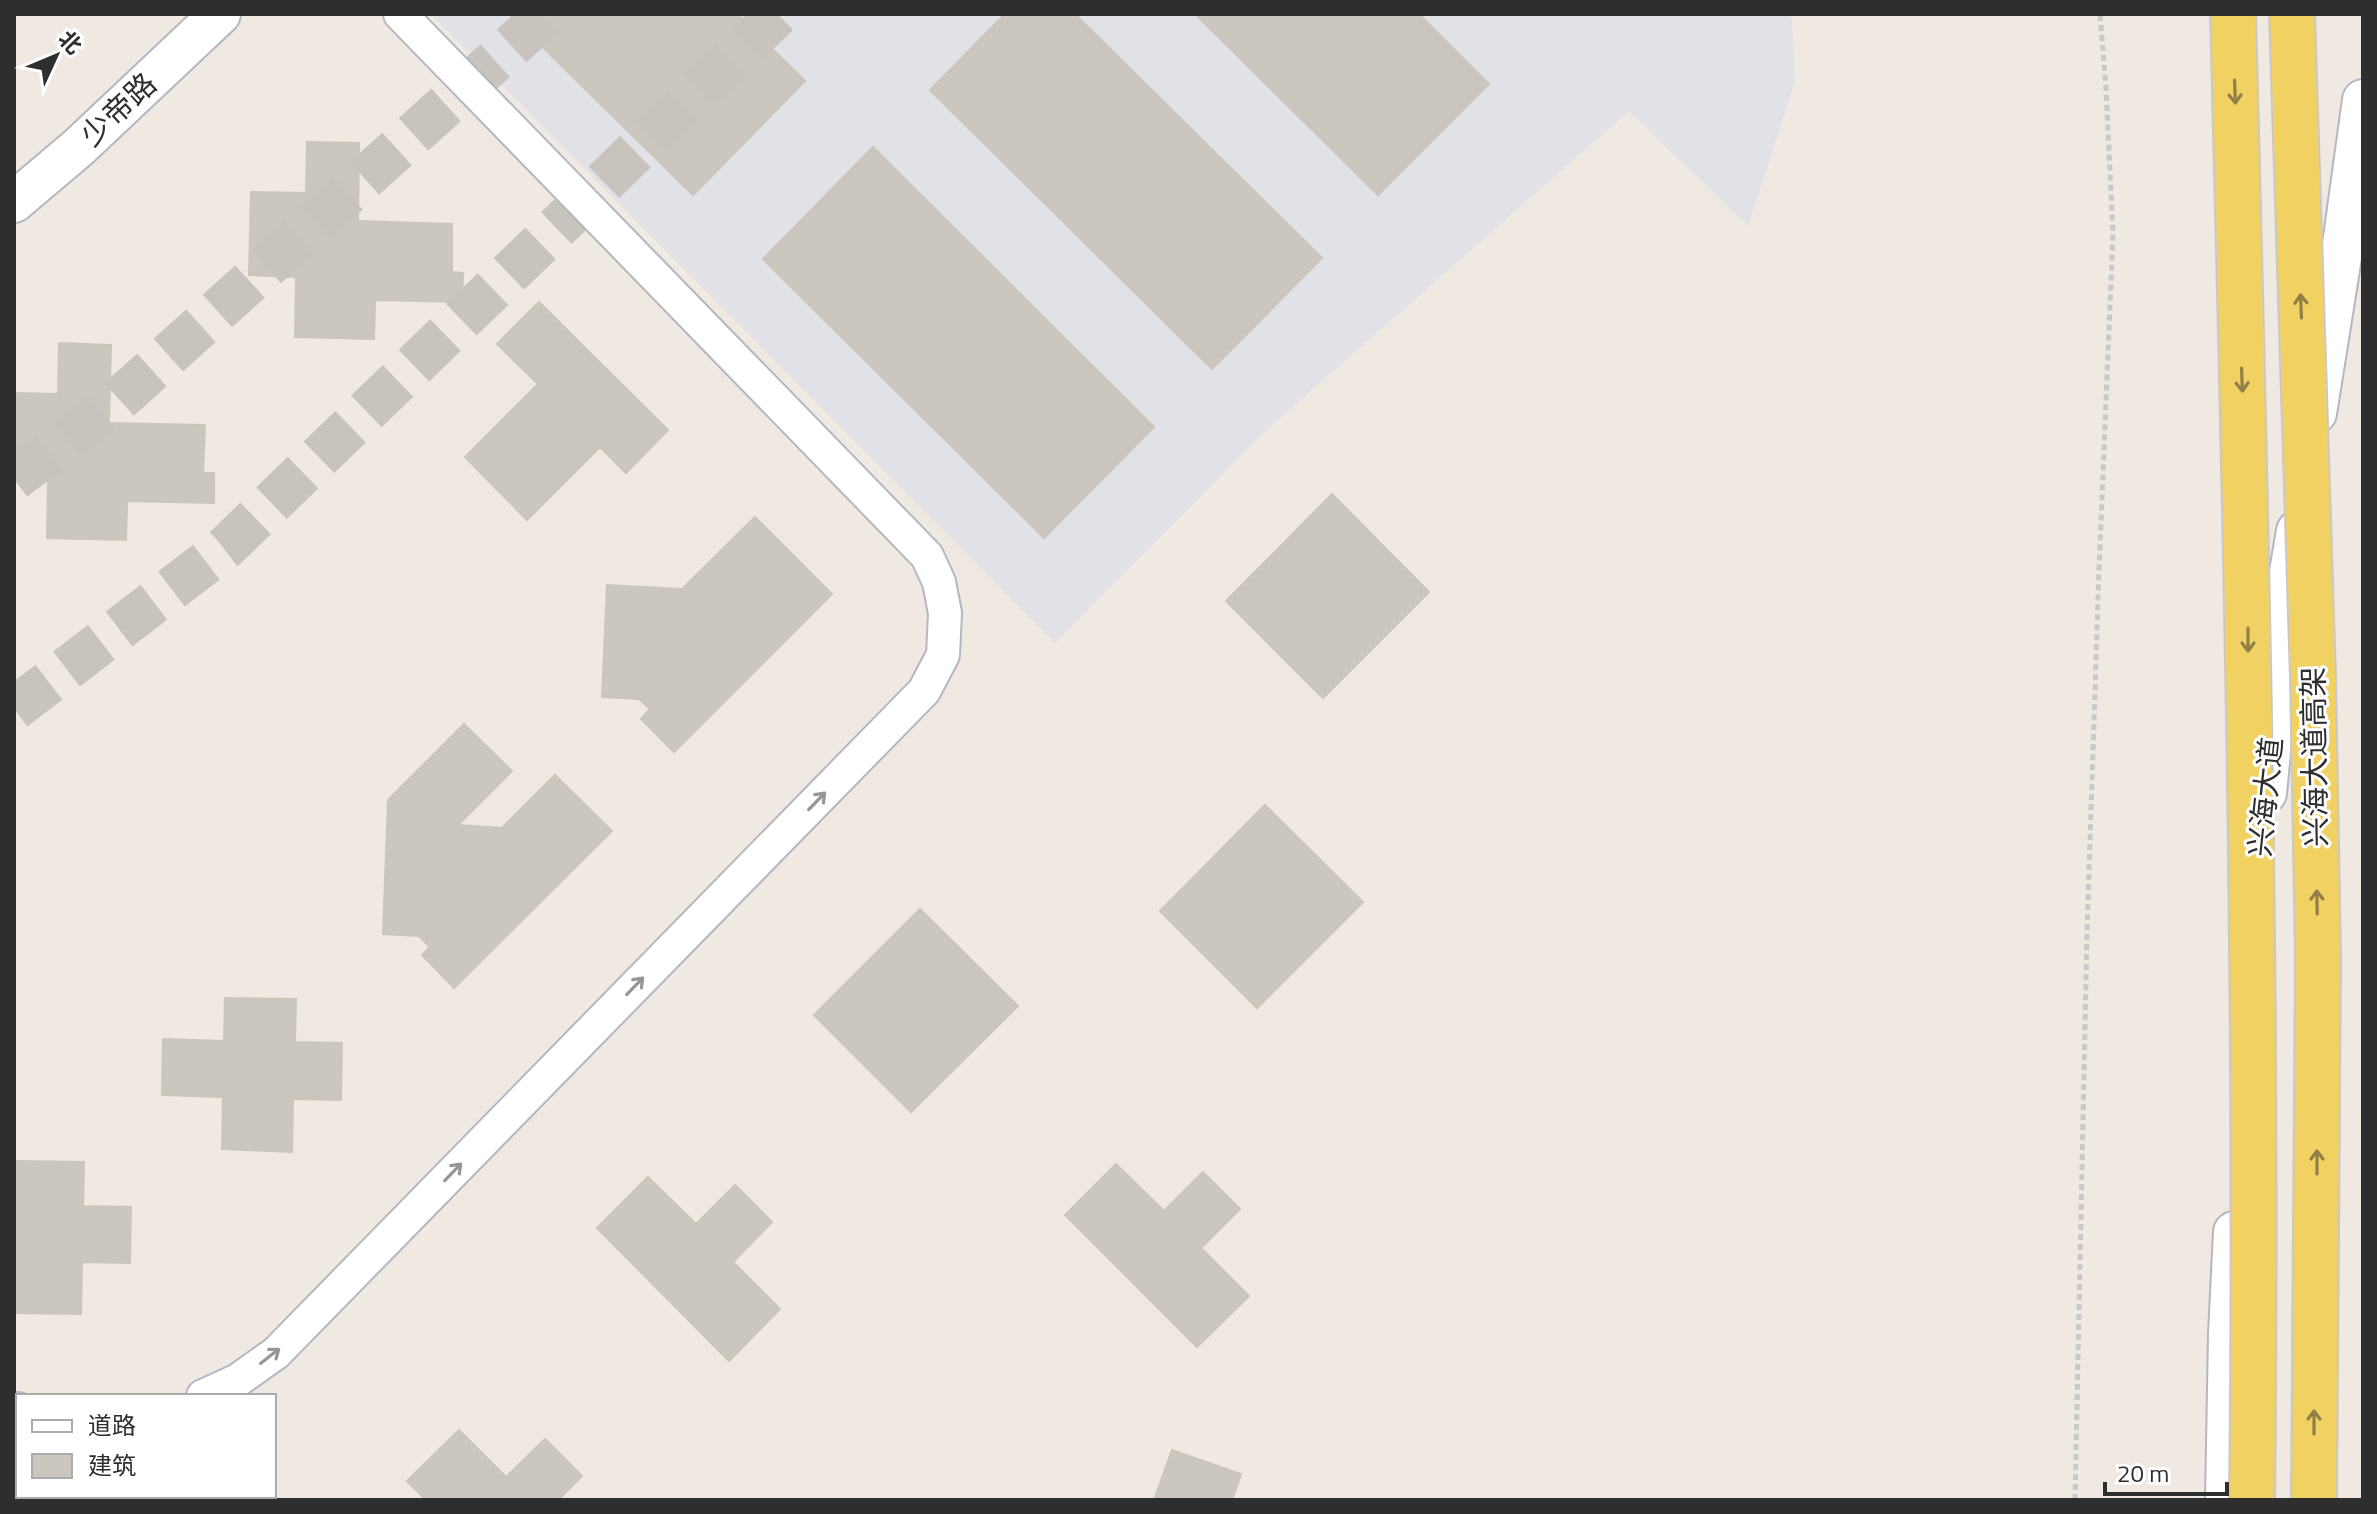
<svg xmlns="http://www.w3.org/2000/svg" width="2377" height="1514" viewBox="0 0 2377 1514" font-family="'Titillium Web','Noto Sans SC',sans-serif">
  <style>
    .industrial { fill: #e3e1e8 }
    .education { fill: #f0e6d1 }
    .building { fill: #cbc7bf; stroke: #cbc5ba; stroke-width: 2 }
    .lines { fill: none; stroke-linecap: round; stroke-linejoin: round }
    .secondary-tunnel { stroke: #c8c4bd; stroke-width: 44; stroke-dasharray: 44 22; stroke-linecap: butt }
    .minor-casing { stroke: #b4b7c1; stroke-width: 36 }
    .tertiary-casing { stroke: #b4b7c1; stroke-width: 44 }
    .path { stroke: #c9c9c9; stroke-width: 5; stroke-dasharray: 6 4; stroke-linecap: butt }
    .minor { stroke: #fff; stroke-width: 32 }
    .tertiary { stroke: #fff; stroke-width: 40 }
    .primary-bridge-casing { stroke: #c9c9c9; stroke-width: 48; stroke-linecap: butt }
    .primary-bridge { stroke: #f2d163; stroke-width: 44 }
    .oneway { stroke: #908048 }
    .oneway2 { stroke: #969696 }
    .labels { text-anchor: middle; dominant-baseline: central; stroke-width: 6; stroke-linejoin: round; paint-order: stroke }
    .street-label { font-size: 30px; fill: #2e2e2e; stroke: #fff }
  </style>
  <rect width="100%" height="100%" fill="#efe9e1"/>
  <polygon class="industrial" points="431,14 1787,14 1792,18 1795,82 1748,226 1629,111 1264,432 1055,643"/>
  <polygon class="education" points="14,1493 18,1493 18,1496 274,1496 274,1494 281,1500 14,1500"/>
  <g class="building">
    <polygon points="509,14 737,14 805,81 693,195"/>
    <polygon points="1005,14 1075,14 1322,258 1212,369 930,90"/>
    <polygon points="1195,14 1419,14 1489,84 1378,195"/>
    <polygon points="307,142 359,143 358,221 452,224 452,272 463,273 462,302 375,300 374,339 295,337 296,277 249,275 251,192 306,193"/>
    <polygon points="873,147 1154,427 1044,538 763,259"/>
    <polygon points="539,302 668,430 626,473 600,447 527,520 465,457 538,384 497,344"/>
    <polygon points="59,343 111,345 109,423 205,425 203,473 214,473 214,503 127,501 126,540 47,538 48,478 14,477 14,393 58,394"/>
    <polygon points="1332,494 1429,592 1323,698 1226,601"/>
    <polygon points="755,517 832,594 674,752 641,719 650,709 639,699 602,697 607,585 682,589"/>
    <polygon points="464,724 512,771 458,825 502,828 555,775 612,831 454,988 422,955 430,947 419,936 383,934 388,800"/>
    <polygon points="1265,805 1363,902 1257,1008 1160,911"/>
    <polygon points="920,909 1018,1006 911,1112 814,1015"/>
    <polygon points="225,998 296,999 295,1042 342,1043 341,1100 293,1099 292,1152 222,1149 223,1097 162,1095 163,1039 224,1041"/>
    <polygon points="14,1161 84,1162 83,1206 131,1207 130,1263 82,1262 81,1314 14,1313"/>
    <polygon points="1116,1164 1164,1211 1203,1172 1240,1209 1201,1248 1249,1296 1197,1347 1065,1215"/>
    <polygon points="648,1177 696,1224 735,1185 772,1222 733,1262 780,1309 729,1361 597,1228"/>
    <polygon points="459,1430 506,1477 545,1439 582,1476 558,1500 426,1500 407,1481"/>
    <polygon points="1172,1450 1241,1474 1232,1500 1154,1500"/>
  </g>
  <g class="lines">
    <g class="secondary-tunnel">
      <polyline points="14,479 114,404 547,14"/>
      <polyline points="14,709 225,548 778,14"/>
    </g>
    <defs>
      <g id="minor">
        <polyline points="203,1396 238,1380 276,1353 924,691 943,655 945,613 939,582 927,556 400,14"/>
        <polyline points="14,1409 18,1409"/>
      </g>
      <g id="tertiary">
        <polyline points="14,202 79,147 220,14"/>
        <polyline points="2316,413 2344,238 2363,100"/>
        <polyline points="2266,793 2284,608 2297,531"/>
        <polyline points="2226,1500 2229,1334 2234,1232"/>
      </g>
    </defs>
    <use href="#minor" class="minor-casing"/>
    <use href="#tertiary" class="tertiary-casing"/>
    <polyline class="path" points="2075,1500 2087,932 2099,570 2113,234 2106,88 2100,14"/>
    <use href="#minor" class="minor"/>
    <use href="#tertiary" class="tertiary"/>
    <defs>
      <g id="primary-bridge">
        <path d="M2233,14C2246,509 2258,1005 2252,1500"/>
        <polyline points="2292,14 2313,677 2318,958 2314,1500"/>
      </g>
    </defs>
    <use href="#primary-bridge" class="primary-bridge-casing"/>
    <use href="#primary-bridge" class="primary-bridge"/>
  </g>
  <defs><path id="oneway-shaft" d="M-6 0H5M1.5-3L5.5 0L1.5 3" fill="none" stroke-width="1.6" stroke-linecap="round" stroke-linejoin="round" transform="scale(2)"/></defs>
  <g class="oneway">
    <use href="#oneway-shaft" transform="translate(2235 92) rotate(88)"/>
    <use href="#oneway-shaft" transform="translate(2301 306) rotate(-92)"/>
    <use href="#oneway-shaft" transform="translate(2242 380) rotate(88)"/>
    <use href="#oneway-shaft" transform="translate(2248 640) rotate(90)"/>
    <use href="#oneway-shaft" transform="translate(2317 902) rotate(-91)"/>
    <use href="#oneway-shaft" transform="translate(2317 1162) rotate(-90)"/>
    <use href="#oneway-shaft" transform="translate(2314 1422) rotate(-90)"/>
  </g>
  <g class="oneway2">
    <use href="#oneway-shaft" transform="translate(817 801) rotate(-46)"/>
    <use href="#oneway-shaft" transform="translate(635 986) rotate(-46)"/>
    <use href="#oneway-shaft" transform="translate(453 1172) rotate(-46)"/>
    <use href="#oneway-shaft" transform="translate(270 1356) rotate(-38)"/>
  </g>
  <g class="labels">
    <g class="street-label">
      <text transform="translate(118 109) rotate(-43)">少帝路</text>
      <text transform="translate(2314 757) rotate(-91)">兴海大道高架</text>
      <text transform="translate(2265 797) rotate(-84)">兴海大道</text>
    </g>
  </g>
  <rect width="2377" height="1514" fill="none" stroke="#2e2e2e" stroke-width="32"/>
  <rect x="16" y="1394" width="260" height="104" fill="#ffffff" stroke="#ababab" stroke-width="2"/>
  <rect x="32" y="1420" width="40" height="12" fill="#ffffff" stroke="#ababab" stroke-width="2"/>
  <text x="88" y="1434" font-size="24" fill="#2e2e2e">道路</text>
  <rect x="32" y="1454" width="40" height="24" fill="#cbc7bf" stroke="#ababab" stroke-width="2"/>
  <text x="88" y="1474" font-size="24" fill="#2e2e2e">建筑</text>
  <g transform="translate(56 56) rotate(46)" stroke="#ffffff" stroke-width="6" paint-order="stroke">
  <path d="M0-6L14 30L0 20L-14 30Z" fill="#2e2e2e"/>
  <text y="-12" font-size="22" font-weight="bold" text-anchor="middle" fill="#2e2e2e">北</text>
  </g>
  <path d="M2105 1482v12h122v-12" fill="none" stroke="#2e2e2e" stroke-width="4"/>
  <text x="2117" y="1482" font-size="24" fill="#2e2e2e" stroke="#ffffff" stroke-width="6" paint-order="stroke">20 m</text>
</svg>
